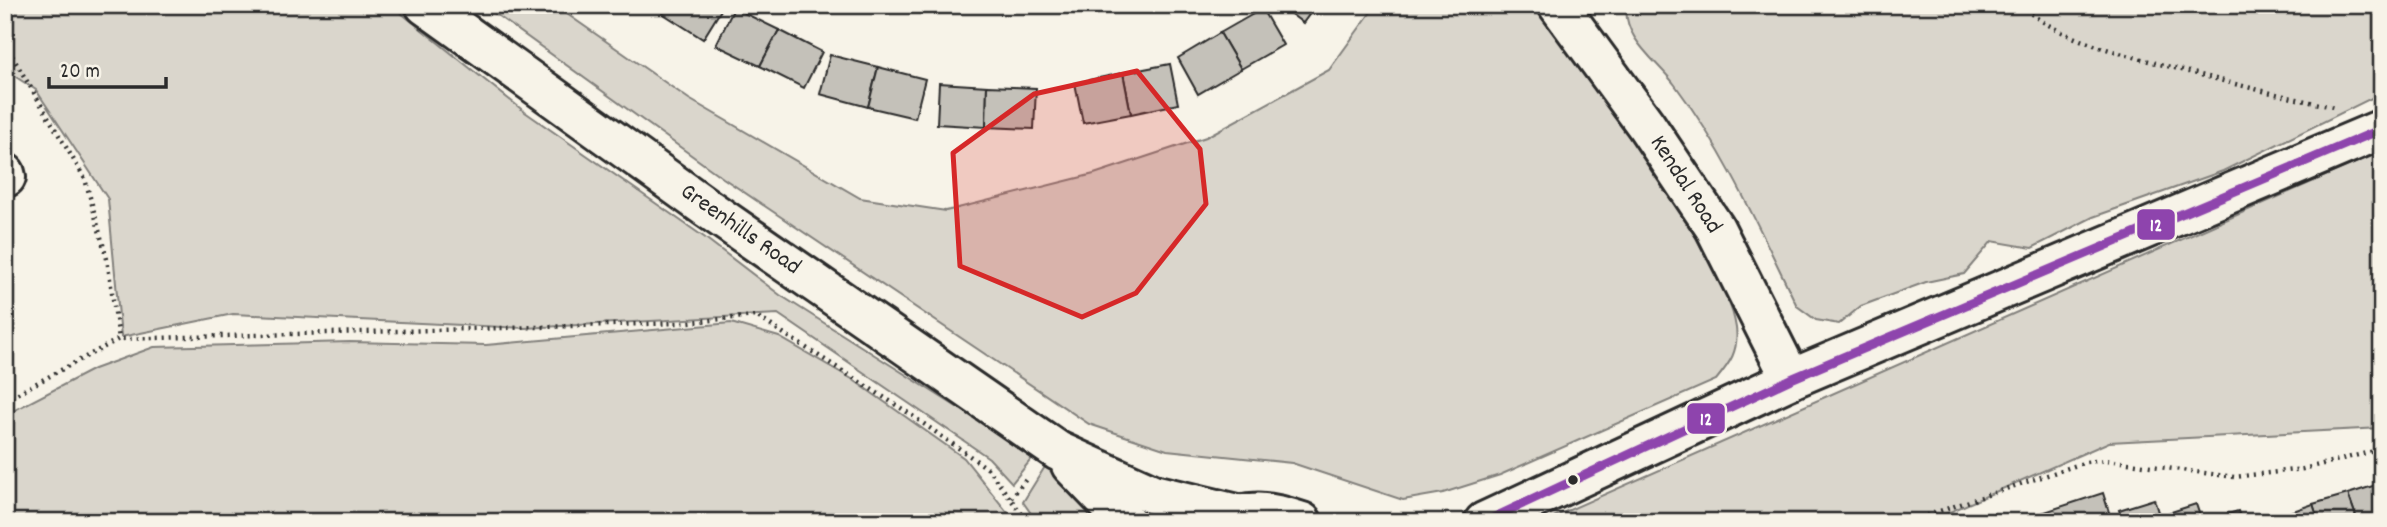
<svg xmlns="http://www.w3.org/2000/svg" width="2387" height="527" viewBox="0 0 2387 527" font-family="Dekko,sans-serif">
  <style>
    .green { fill: #dad6cc; stroke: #82807c; stroke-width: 2 }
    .building { fill: #c4c1b9; stroke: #2b2b2b; stroke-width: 2 }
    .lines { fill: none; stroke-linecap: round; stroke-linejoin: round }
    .minor-casing { stroke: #2b2b2b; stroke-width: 44 }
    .path { stroke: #2b2b2b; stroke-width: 4.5; stroke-dasharray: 2 5; stroke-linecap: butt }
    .minor { stroke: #f7f3e8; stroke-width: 38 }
    .bus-1-casing { stroke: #f7f3e8; stroke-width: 14 }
    .bus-1 { stroke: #8e44ad; stroke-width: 9 }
    .marked { fill: #d62828; fill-opacity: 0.2; stroke: #d62828; stroke-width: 5; stroke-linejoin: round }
    .bus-dot { fill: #2b2b2b; stroke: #f7f3e8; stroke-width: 2.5 }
    .labels { text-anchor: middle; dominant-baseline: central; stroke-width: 5; stroke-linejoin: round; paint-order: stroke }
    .street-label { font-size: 24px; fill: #2b2b2b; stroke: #f7f3e8 }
    .line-badge { stroke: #f7f3e8; stroke-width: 2.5 }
    .badge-label { font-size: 19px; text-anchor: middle; font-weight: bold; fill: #fff }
  </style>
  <rect width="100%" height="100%" fill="#f7f3e8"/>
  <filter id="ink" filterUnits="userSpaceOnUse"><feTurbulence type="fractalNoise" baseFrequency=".0143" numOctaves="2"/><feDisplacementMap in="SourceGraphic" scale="14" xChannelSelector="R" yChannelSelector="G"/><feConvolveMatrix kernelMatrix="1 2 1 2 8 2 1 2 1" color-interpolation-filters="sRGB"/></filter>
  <g filter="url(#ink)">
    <g class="green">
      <polygon points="5,5 391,5 525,112 704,237 780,295 1034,456 1012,483 989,458 778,314 525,328 233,314 121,337 108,199 36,90 5,70"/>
      <path d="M483,5H554L689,99L860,198L946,211L1094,174L1206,137L1329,70L1376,5L1399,8L1402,5H1530C1602,75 1656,161 1702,249C1715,274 1732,300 1736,328C1739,351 1730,363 1716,380L1500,475L1443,493L1403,500L1292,463L1167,450L1089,424L723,178Z"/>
      <path d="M1627,5H2382V93L2223,171L2093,217L2032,248L1992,241L1964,274L1926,282L1861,306L1839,324L1816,320L1797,306C1760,230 1726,153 1675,85C1658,62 1621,37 1627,5Z"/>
      <polygon points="2382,151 2382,428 2109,442 1927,522 1542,522"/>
      <polygon points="731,323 779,337 852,379 964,458 1015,522 5,522 5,415 94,369 154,347 350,342 486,345"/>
      <polygon points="1046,465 1103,522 1037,522 1023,502"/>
    </g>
    <g class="building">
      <polygon points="667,5 724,5 703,39 662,13"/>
      <polygon points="1279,5 1316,5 1303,23"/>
      <polygon points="734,8 779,30 760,66 716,45"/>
      <polygon points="1262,9 1283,45 1241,69 1220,33"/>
      <polygon points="779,30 822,52 804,88 760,66"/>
      <polygon points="1220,33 1241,69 1198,94 1178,58"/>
      <polygon points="830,55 878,67 868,107 820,94"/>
      <polygon points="1170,64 1178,104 1131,114 1123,73"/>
      <polygon points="878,67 925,79 915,118 868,107"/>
      <polygon points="1123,73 1131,114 1083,123 1075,83"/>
      <polygon points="939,83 987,86 986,127 937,124"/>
      <polygon points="987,86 1036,88 1034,129 986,127"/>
      <polygon points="9,212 14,255 5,256 5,213"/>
      <polygon points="2382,483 2382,522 2358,522 2348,494"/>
      <polygon points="2103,493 2112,522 2014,522"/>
      <polygon points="2348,494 2358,522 2319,522 2313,504"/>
      <polygon points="2154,499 2161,522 2123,522 2119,510"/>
      <polygon points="2196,504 2202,522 2161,522 2159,516"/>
      <polygon points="2313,504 2319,522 2281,522 2279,516"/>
      <polygon points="2238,511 2242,522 2202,522"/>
    </g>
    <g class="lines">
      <defs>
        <g id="minor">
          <polyline points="425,5 707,208 1058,451 1153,494 1237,514"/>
          <polyline points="1558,5 1646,125 1715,228 1791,379"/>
          <polyline points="5,173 6,177"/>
          <polyline points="1071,465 1126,522"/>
          <path d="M1221,522C1250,507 1273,512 1302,522"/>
          <polyline points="1484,522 1791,379 2382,129"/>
        </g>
      </defs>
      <use href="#minor" class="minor-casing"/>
      <g class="path">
        <path d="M2020,5C2062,41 2114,51 2167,66C2222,81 2277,95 2333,107"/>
        <polyline points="5,44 85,179 107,259 119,339"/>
        <polyline points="5,400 119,339 679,323 756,316 904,410 987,468 1028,522"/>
        <polyline points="1011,498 1027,478"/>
        <polyline points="1907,522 2086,462 2106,460 2234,477 2303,469 2382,449"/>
      </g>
      <use href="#minor" class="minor"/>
      <defs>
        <polyline id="bus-1" points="1484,522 1791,379 2382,129"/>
      </defs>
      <use href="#bus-1" class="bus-1-casing"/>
      <use href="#bus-1" class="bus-1"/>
    </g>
  </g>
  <path class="marked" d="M1137,71L1200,149L1206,204L1136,293L1082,317L960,266L953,153L1034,94Z"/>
  <circle class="bus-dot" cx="1573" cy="480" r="6"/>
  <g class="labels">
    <g class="street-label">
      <text transform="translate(1685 185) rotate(57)">Kendal Road</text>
      <text transform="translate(740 230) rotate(35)">Greenhills Road</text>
    </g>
  </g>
  <g class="line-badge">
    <rect x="2136" y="208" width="40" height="33" rx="7" fill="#8e44ad"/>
    <rect x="1686" y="402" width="40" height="33" rx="7" fill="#8e44ad"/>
  </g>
  <g class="badge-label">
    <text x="2156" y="231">12</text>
    <text x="1706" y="425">12</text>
  </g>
  <rect width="2387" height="527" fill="none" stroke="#f7f3e8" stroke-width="28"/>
  <rect x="14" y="14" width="2359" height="499" fill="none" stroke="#2b2b2b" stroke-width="2.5" filter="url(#ink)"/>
  <path d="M49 77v10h117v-10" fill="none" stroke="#2b2b2b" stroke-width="3.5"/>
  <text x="60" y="77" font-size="21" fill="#2b2b2b" stroke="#f7f3e8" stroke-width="5" paint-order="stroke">20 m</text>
</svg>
